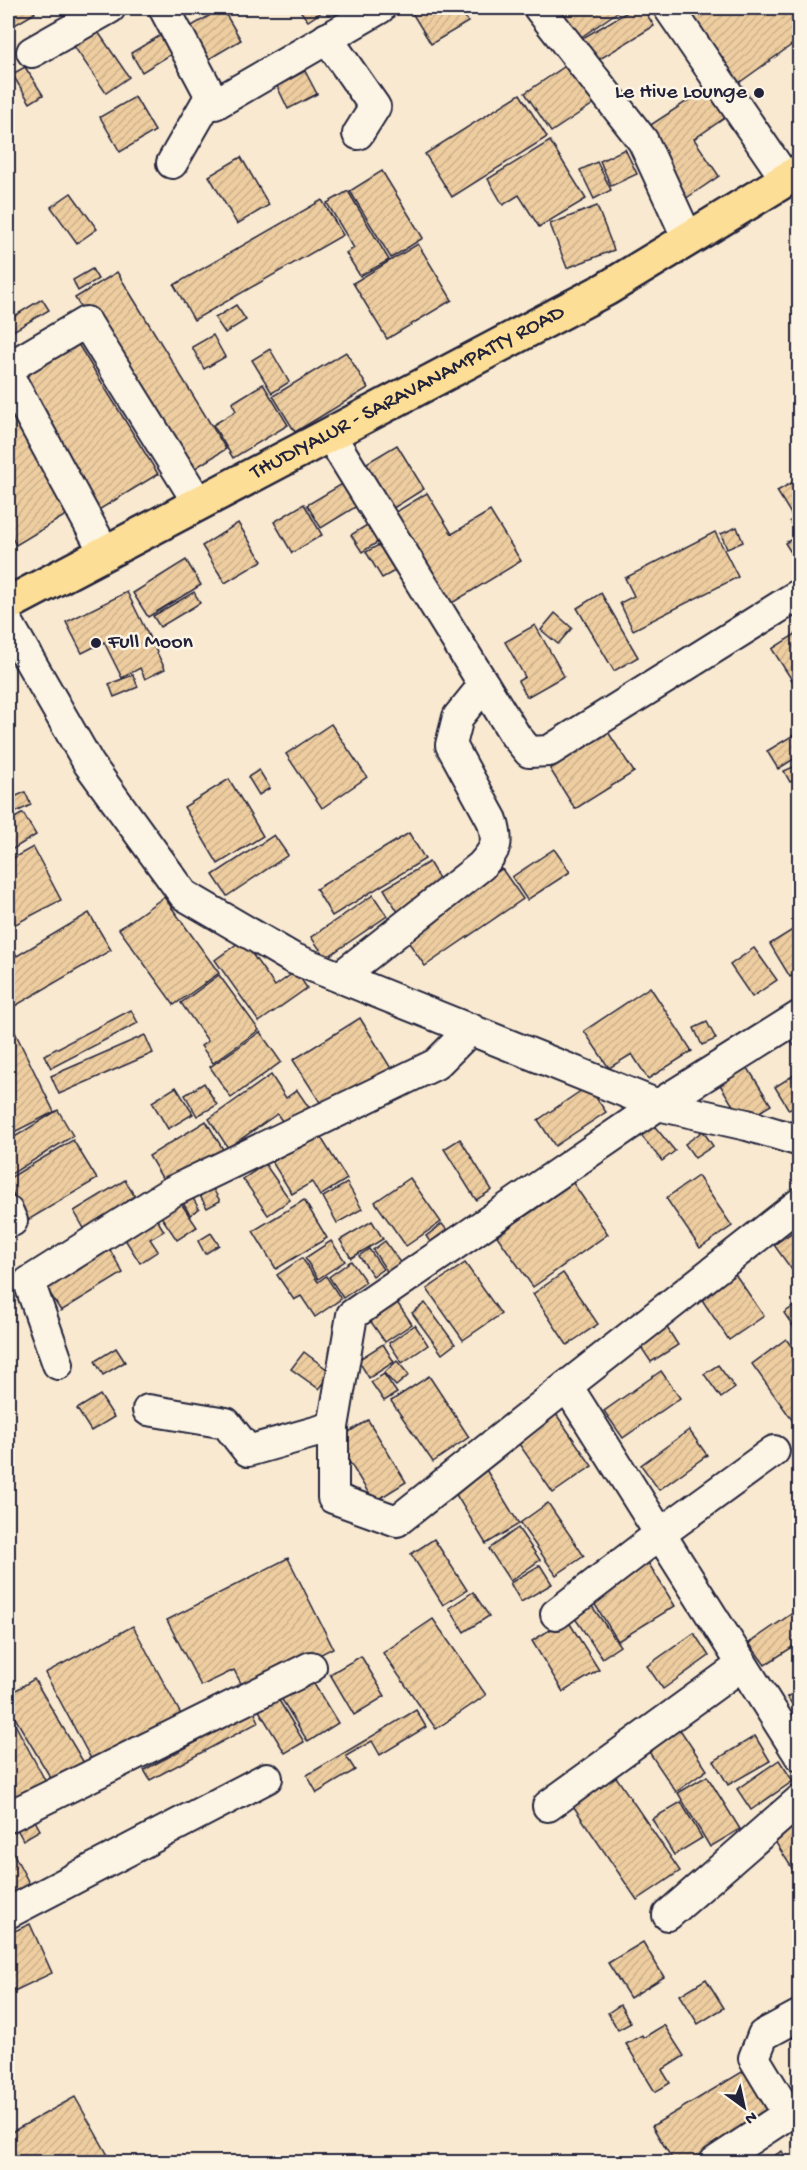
<svg xmlns="http://www.w3.org/2000/svg" width="807" height="2170" viewBox="0 0 807 2170" font-family="'Gochi Hand',sans-serif">
  <style>
    .building { fill: url(#building-hatch); stroke: #22223b; stroke-width: 1.5 }
    .lines { fill: none; stroke-linecap: round; stroke-linejoin: round }
    .minor-casing { stroke: #22223b; stroke-width: 34 }
    .major-casing { stroke: #22223b; stroke-width: 38 }
    .minor { stroke: #fcf5e5; stroke-width: 30 }
    .major { stroke: #fdde96; stroke-width: 33 }
    .poi-dot { fill: #22223b; stroke: #fcf5e5; stroke-width: 2 }
    .labels { text-anchor: middle; dominant-baseline: central; stroke-width: 5; stroke-linejoin: round; paint-order: stroke }
    .poi-label { font-size: 22px; fill: #22223b; stroke: #fcf5e5; text-anchor: end }
    .street-label { font-size: 22px; fill: #22223b; stroke: #fcf5e5 }
  </style>
  <defs>
    <pattern id="building-hatch" width="6" height="6" patternUnits="userSpaceOnUse" patternTransform="scale(1.5)"><rect width="6" height="6" fill="#eecea0"/><path d="M-1 1l2-2M0 6l6-6M5 7l2-2" fill="none" stroke="#ccb18b"/></pattern>
  </defs>
  <rect width="100%" height="100%" fill="#f8e9d0"/>
  <filter id="ink" filterUnits="userSpaceOnUse"><feTurbulence type="fractalNoise" baseFrequency=".0167" numOctaves="2"/><feDisplacementMap in="SourceGraphic" scale="12" xChannelSelector="R" yChannelSelector="G"/><feConvolveMatrix kernelMatrix="1 2 1 2 8 2 1 2 1" color-interpolation-filters="sRGB"/></filter>
  <g filter="url(#ink)">
    <g class="building">
      <polygon points="8,8 31,8 35,13 8,29"/>
      <polygon points="222,8 241,40 204,62 185,30"/>
      <polygon points="298,8 324,8 326,9 308,21"/>
      <polygon points="409,8 460,8 468,22 431,44"/>
      <polygon points="554,8 623,8 577,40"/>
      <polygon points="634,8 643,8 654,26 595,62 581,39"/>
      <polygon points="679,8 765,8 768,11 772,8 800,8 800,52 793,44 729,90"/>
      <polygon points="92,23 129,77 106,93 69,39"/>
      <polygon points="166,32 178,50 142,72 131,53"/>
      <polygon points="570,63 596,102 551,132 525,93"/>
      <polygon points="25,67 43,95 30,103 12,74"/>
      <polygon points="305,71 317,94 288,109 277,86"/>
      <polygon points="710,86 729,115 694,139 719,176 685,199 640,132"/>
      <polygon points="520,94 547,137 452,197 425,154"/>
      <polygon points="135,97 155,131 120,152 100,117"/>
      <polygon points="550,141 586,199 539,227 519,195 503,205 488,179"/>
      <polygon points="625,149 637,174 611,186 600,161"/>
      <polygon points="241,157 269,205 237,224 209,176"/>
      <polygon points="597,162 611,190 594,199 580,170"/>
      <polygon points="382,171 423,238 391,258 350,191"/>
      <polygon points="348,191 389,260 360,276 346,253 354,248 327,203"/>
      <polygon points="71,193 97,229 77,243 51,207"/>
      <polygon points="322,200 343,235 194,320 174,285"/>
      <polygon points="597,206 614,250 567,268 550,224"/>
      <polygon points="8,210 15,222 8,226"/>
      <polygon points="418,244 452,300 387,339 353,283"/>
      <polygon points="92,269 98,279 78,291 73,280"/>
      <polygon points="117,272 226,449 184,475 75,298"/>
      <polygon points="42,299 49,310 8,334 8,320"/>
      <polygon points="236,305 246,320 225,333 215,318"/>
      <polygon points="70,331 158,474 97,511 10,369"/>
      <polygon points="213,335 225,357 204,369 192,347"/>
      <polygon points="270,349 289,382 272,393 252,360"/>
      <polygon points="346,352 368,388 295,432 273,396"/>
      <polygon points="263,384 288,425 233,458 213,425 236,411 232,403"/>
      <polygon points="8,405 71,512 16,545 8,531"/>
      <polygon points="397,445 424,489 387,512 360,467"/>
      <polygon points="800,478 800,550 792,554 785,543 799,535 790,521 794,519 777,491"/>
      <polygon points="344,483 357,506 321,528 307,505"/>
      <polygon points="427,493 452,534 490,511 521,561 447,606 391,515"/>
      <polygon points="304,504 322,535 292,553 274,522"/>
      <polygon points="238,523 262,561 225,583 202,546"/>
      <polygon points="367,525 378,542 362,552 351,535"/>
      <polygon points="737,527 743,542 727,549 721,534"/>
      <polygon points="715,532 738,577 633,630 620,603 634,596 625,578"/>
      <polygon points="379,545 395,571 382,578 366,552"/>
      <polygon points="186,560 201,585 148,617 133,593"/>
      <polygon points="127,592 165,669 145,679 140,668 122,678 104,642 82,653 66,622"/>
      <polygon points="194,592 200,603 160,627 153,616"/>
      <polygon points="601,593 638,657 614,671 577,608"/>
      <polygon points="555,613 572,628 558,644 541,630"/>
      <polygon points="535,625 564,676 527,697 518,681 525,677 505,642"/>
      <polygon points="800,631 800,690 799,691 772,649"/>
      <polygon points="133,675 138,687 114,697 109,684"/>
      <polygon points="331,724 367,777 322,808 286,754"/>
      <polygon points="800,731 800,755 778,769 767,751"/>
      <polygon points="608,732 634,772 575,809 550,769"/>
      <polygon points="8,757 15,772 8,775"/>
      <polygon points="800,764 800,777 790,782 784,771"/>
      <polygon points="259,770 270,788 259,795 248,777"/>
      <polygon points="229,779 263,836 218,864 184,807"/>
      <polygon points="25,792 31,805 8,816 8,800"/>
      <polygon points="23,813 36,835 8,852 8,822"/>
      <polygon points="409,833 425,859 332,916 316,889"/>
      <polygon points="274,835 288,855 227,896 213,875"/>
      <polygon points="33,847 61,900 8,928 8,861"/>
      <polygon points="554,849 570,872 527,900 512,877"/>
      <polygon points="429,862 443,885 398,912 384,889"/>
      <polygon points="502,869 523,899 425,966 404,936"/>
      <polygon points="373,895 387,916 326,958 311,937"/>
      <polygon points="164,897 219,973 174,1005 119,929"/>
      <polygon points="89,913 111,950 15,1006 8,992 8,939 17,956"/>
      <polygon points="794,929 800,939 800,971 790,977 770,944"/>
      <polygon points="242,940 275,986 296,971 307,988 259,1022 215,960"/>
      <polygon points="754,948 777,980 752,997 730,965"/>
      <polygon points="219,975 259,1030 213,1063 201,1046 208,1041 181,1003"/>
      <polygon points="650,987 692,1051 648,1079 632,1054 609,1068 584,1031"/>
      <polygon points="131,1010 138,1023 51,1068 44,1055"/>
      <polygon points="8,1018 54,1112 8,1135"/>
      <polygon points="360,1018 392,1070 325,1110 293,1060"/>
      <polygon points="707,1022 716,1039 702,1045 694,1028"/>
      <polygon points="800,1028 800,1054 787,1036"/>
      <polygon points="260,1032 281,1062 231,1098 210,1067"/>
      <polygon points="145,1035 153,1053 59,1094 51,1076"/>
      <polygon points="741,1057 771,1105 743,1122 714,1075"/>
      <polygon points="800,1071 800,1103 789,1110 775,1087"/>
      <polygon points="271,1075 286,1098 297,1090 312,1112 288,1129 277,1114 228,1148 209,1119"/>
      <polygon points="204,1083 217,1105 197,1116 185,1095"/>
      <polygon points="588,1086 606,1112 555,1146 538,1120"/>
      <polygon points="176,1087 193,1114 168,1129 152,1102"/>
      <polygon points="58,1110 73,1136 8,1176 8,1148 11,1146 8,1141"/>
      <polygon points="206,1121 224,1151 168,1188 149,1156"/>
      <polygon points="651,1122 675,1151 662,1161 639,1133"/>
      <polygon points="315,1128 347,1179 320,1196 312,1182 292,1194 269,1157"/>
      <polygon points="703,1131 713,1146 695,1158 685,1144"/>
      <polygon points="460,1139 492,1190 476,1200 444,1149"/>
      <polygon points="73,1140 97,1179 28,1220 8,1185 8,1179"/>
      <polygon points="265,1164 290,1200 268,1215 243,1179"/>
      <polygon points="698,1176 732,1226 700,1248 666,1198"/>
      <polygon points="410,1178 441,1222 406,1246 375,1202"/>
      <polygon points="125,1180 141,1207 89,1237 74,1211"/>
      <polygon points="208,1180 220,1201 207,1208 195,1187"/>
      <polygon points="347,1183 362,1209 337,1223 323,1197"/>
      <polygon points="573,1183 608,1234 533,1287 497,1236"/>
      <polygon points="189,1191 199,1209 190,1215 179,1196"/>
      <polygon points="178,1199 197,1227 177,1240 158,1212"/>
      <polygon points="304,1200 327,1238 276,1269 253,1231"/>
      <polygon points="153,1213 164,1231 150,1239 158,1251 140,1263 121,1233"/>
      <polygon points="372,1221 383,1239 351,1258 340,1240"/>
      <polygon points="442,1224 447,1230 430,1242 426,1236"/>
      <polygon points="800,1227 800,1281 774,1245"/>
      <polygon points="211,1233 219,1245 205,1254 198,1241"/>
      <polygon points="331,1241 345,1261 318,1279 305,1258"/>
      <polygon points="385,1241 401,1264 388,1273 373,1250"/>
      <polygon points="109,1248 123,1273 61,1311 46,1287"/>
      <polygon points="369,1249 383,1269 373,1276 359,1256"/>
      <polygon points="302,1258 318,1282 326,1276 341,1299 315,1317 301,1296 294,1300 277,1275"/>
      <polygon points="351,1261 366,1282 343,1298 329,1277"/>
      <polygon points="465,1263 501,1314 463,1340 427,1289"/>
      <polygon points="733,1271 764,1316 729,1340 698,1294"/>
      <polygon points="563,1273 598,1324 567,1345 533,1294"/>
      <polygon points="396,1301 412,1324 385,1342 369,1319"/>
      <polygon points="800,1302 800,1336 784,1313"/>
      <polygon points="425,1303 455,1344 442,1354 412,1313"/>
      <polygon points="415,1325 428,1345 402,1363 389,1343"/>
      <polygon points="666,1326 678,1345 651,1362 639,1344"/>
      <polygon points="786,1339 800,1358 800,1431 752,1364"/>
      <polygon points="383,1344 394,1362 369,1378 358,1360"/>
      <polygon points="116,1348 125,1362 103,1375 95,1361"/>
      <polygon points="304,1352 332,1373 319,1389 291,1369"/>
      <polygon points="397,1361 409,1375 396,1386 384,1373"/>
      <polygon points="718,1365 735,1388 721,1398 704,1374"/>
      <polygon points="661,1371 680,1398 623,1438 604,1411"/>
      <polygon points="384,1374 397,1393 384,1401 371,1382"/>
      <polygon points="429,1376 469,1437 433,1462 391,1401"/>
      <polygon points="100,1395 114,1417 91,1431 77,1409"/>
      <polygon points="556,1414 592,1466 553,1493 517,1441"/>
      <polygon points="368,1420 406,1482 374,1502 336,1440"/>
      <polygon points="689,1430 707,1455 659,1490 641,1465"/>
      <polygon points="485,1468 519,1524 486,1544 452,1488"/>
      <polygon points="548,1503 584,1556 556,1575 520,1523"/>
      <polygon points="518,1528 540,1560 510,1581 489,1549"/>
      <polygon points="434,1539 467,1590 443,1605 411,1554"/>
      <polygon points="644,1556 675,1606 618,1641 587,1592"/>
      <polygon points="288,1558 333,1648 246,1693 234,1670 201,1686 167,1620"/>
      <polygon points="540,1565 552,1584 521,1602 510,1583"/>
      <polygon points="473,1592 489,1616 464,1632 449,1608"/>
      <polygon points="589,1602 620,1646 602,1658 572,1614"/>
      <polygon points="800,1608 800,1642 765,1665 749,1643"/>
      <polygon points="433,1619 486,1695 436,1729 383,1653"/>
      <polygon points="567,1619 599,1670 563,1692 532,1641"/>
      <polygon points="133,1626 184,1720 96,1768 45,1673"/>
      <polygon points="694,1633 709,1656 663,1689 647,1666"/>
      <polygon points="361,1656 385,1696 354,1715 330,1674"/>
      <polygon points="34,1679 87,1768 56,1787 8,1706 8,1695"/>
      <polygon points="311,1679 338,1723 308,1742 281,1698"/>
      <polygon points="800,1689 800,1715 787,1697"/>
      <polygon points="277,1697 304,1742 285,1753 258,1709"/>
      <polygon points="416,1710 426,1727 380,1755 372,1741 346,1756 355,1770 317,1793 307,1775"/>
      <polygon points="8,1711 47,1784 16,1801 8,1785"/>
      <polygon points="254,1711 259,1722 150,1780 144,1770"/>
      <polygon points="675,1722 707,1770 676,1792 643,1743"/>
      <polygon points="755,1736 770,1761 728,1785 714,1761"/>
      <polygon points="779,1760 793,1781 751,1810 737,1789"/>
      <polygon points="610,1768 680,1871 637,1900 567,1797"/>
      <polygon points="707,1776 740,1829 710,1847 678,1793"/>
      <polygon points="681,1802 702,1838 674,1855 652,1819"/>
      <polygon points="800,1818 800,1881 771,1835"/>
      <polygon points="34,1819 40,1830 23,1840 17,1829"/>
      <polygon points="8,1843 30,1885 8,1897"/>
      <polygon points="30,1924 52,1973 8,1994 8,1934"/>
      <polygon points="643,1942 664,1977 630,1998 608,1963"/>
      <polygon points="706,1979 724,2008 698,2024 680,1995"/>
      <polygon points="620,2005 631,2023 618,2030 608,2013"/>
      <polygon points="664,2025 684,2056 662,2070 670,2083 655,2092 626,2044 642,2035 643,2038"/>
      <polygon points="747,2069 773,2113 692,2162 674,2162 652,2126"/>
      <polygon points="75,2097 109,2157 100,2162 8,2162 8,2134"/>
      <polygon points="782,2151 788,2162 763,2162"/>
    </g>
    <g class="lines">
      <defs>
        <g id="minor">
          <polyline points="164,8 215,104 380,8"/>
          <polyline points="539,8 643,141 688,239"/>
          <polyline points="669,8 786,179"/>
          <polyline points="327,38 375,107 358,134"/>
          <polyline points="32,52 110,8"/>
          <polyline points="172,163 211,95"/>
          <polyline points="8,368 86,322 199,504"/>
          <polyline points="8,375 105,553"/>
          <polyline points="330,435 515,735 529,752 549,751 800,594"/>
          <polyline points="8,623 89,764 184,895 292,958 658,1105 747,1125 800,1141"/>
          <path d="M340,977L481,866C497,848 499,843 492,820L451,745L458,717L484,685"/>
          <polyline points="800,1203 567,1386 800,1756"/>
          <polyline points="8,1212 12,1221"/>
          <polyline points="58,1364 29,1282 173,1191 436,1064 471,1029"/>
          <polyline points="148,1410 226,1423 248,1451 333,1427 333,1498 397,1521 567,1386"/>
          <polyline points="333,1427 352,1315 658,1105 800,1016"/>
          <polyline points="556,1614 660,1534 774,1451"/>
          <polyline points="548,1806 742,1665"/>
          <polyline points="8,1817 311,1667"/>
          <polyline points="8,1913 267,1778"/>
          <polyline points="668,1915 800,1800"/>
          <polyline points="715,2162 788,2114 754,2058 763,2035 800,2015"/>
        </g>
        <g id="major">
          <path id="s1" d="M8,604L606,289L800,171"/>
        </g>
      </defs>
      <use href="#minor" class="minor-casing"/>
      <use href="#major" class="major-casing"/>
      <use href="#minor" class="minor"/>
      <use href="#major" class="major"/>
    </g>
  </g>
  <g class="poi-dot">
    <circle cx="759" cy="93" r="6"/>
    <circle cx="96" cy="643" r="6"/>
  </g>
  <g class="labels">
    <g class="poi-label">
      <text x="747" y="93">Le Hive Lounge</text>
      <text x="108" y="643" text-anchor="start">Full Moon</text>
    </g>
    <g class="street-label">
      <text stroke="none"><textPath href="#s1" startOffset="452">THUDIYALUR - SARAVANAMPATTY ROAD</textPath></text>
    </g>
  </g>
  <rect width="807" height="2170" fill="none" stroke="#fcf5e5" stroke-width="30"/>
  <rect x="15" y="15" width="777" height="2140" fill="none" stroke="#22223b" stroke-width="2" filter="url(#ink)"/>
  <g transform="translate(744 2107) rotate(147)" stroke="#fcf5e5" stroke-width="4.5" paint-order="stroke">
  <path d="M0-4.5L10 22L0 15L-10 22Z" fill="#22223b"/>
  <text y="-9" font-size="16" font-weight="bold" text-anchor="middle" fill="#22223b">N</text>
  </g>
</svg>
